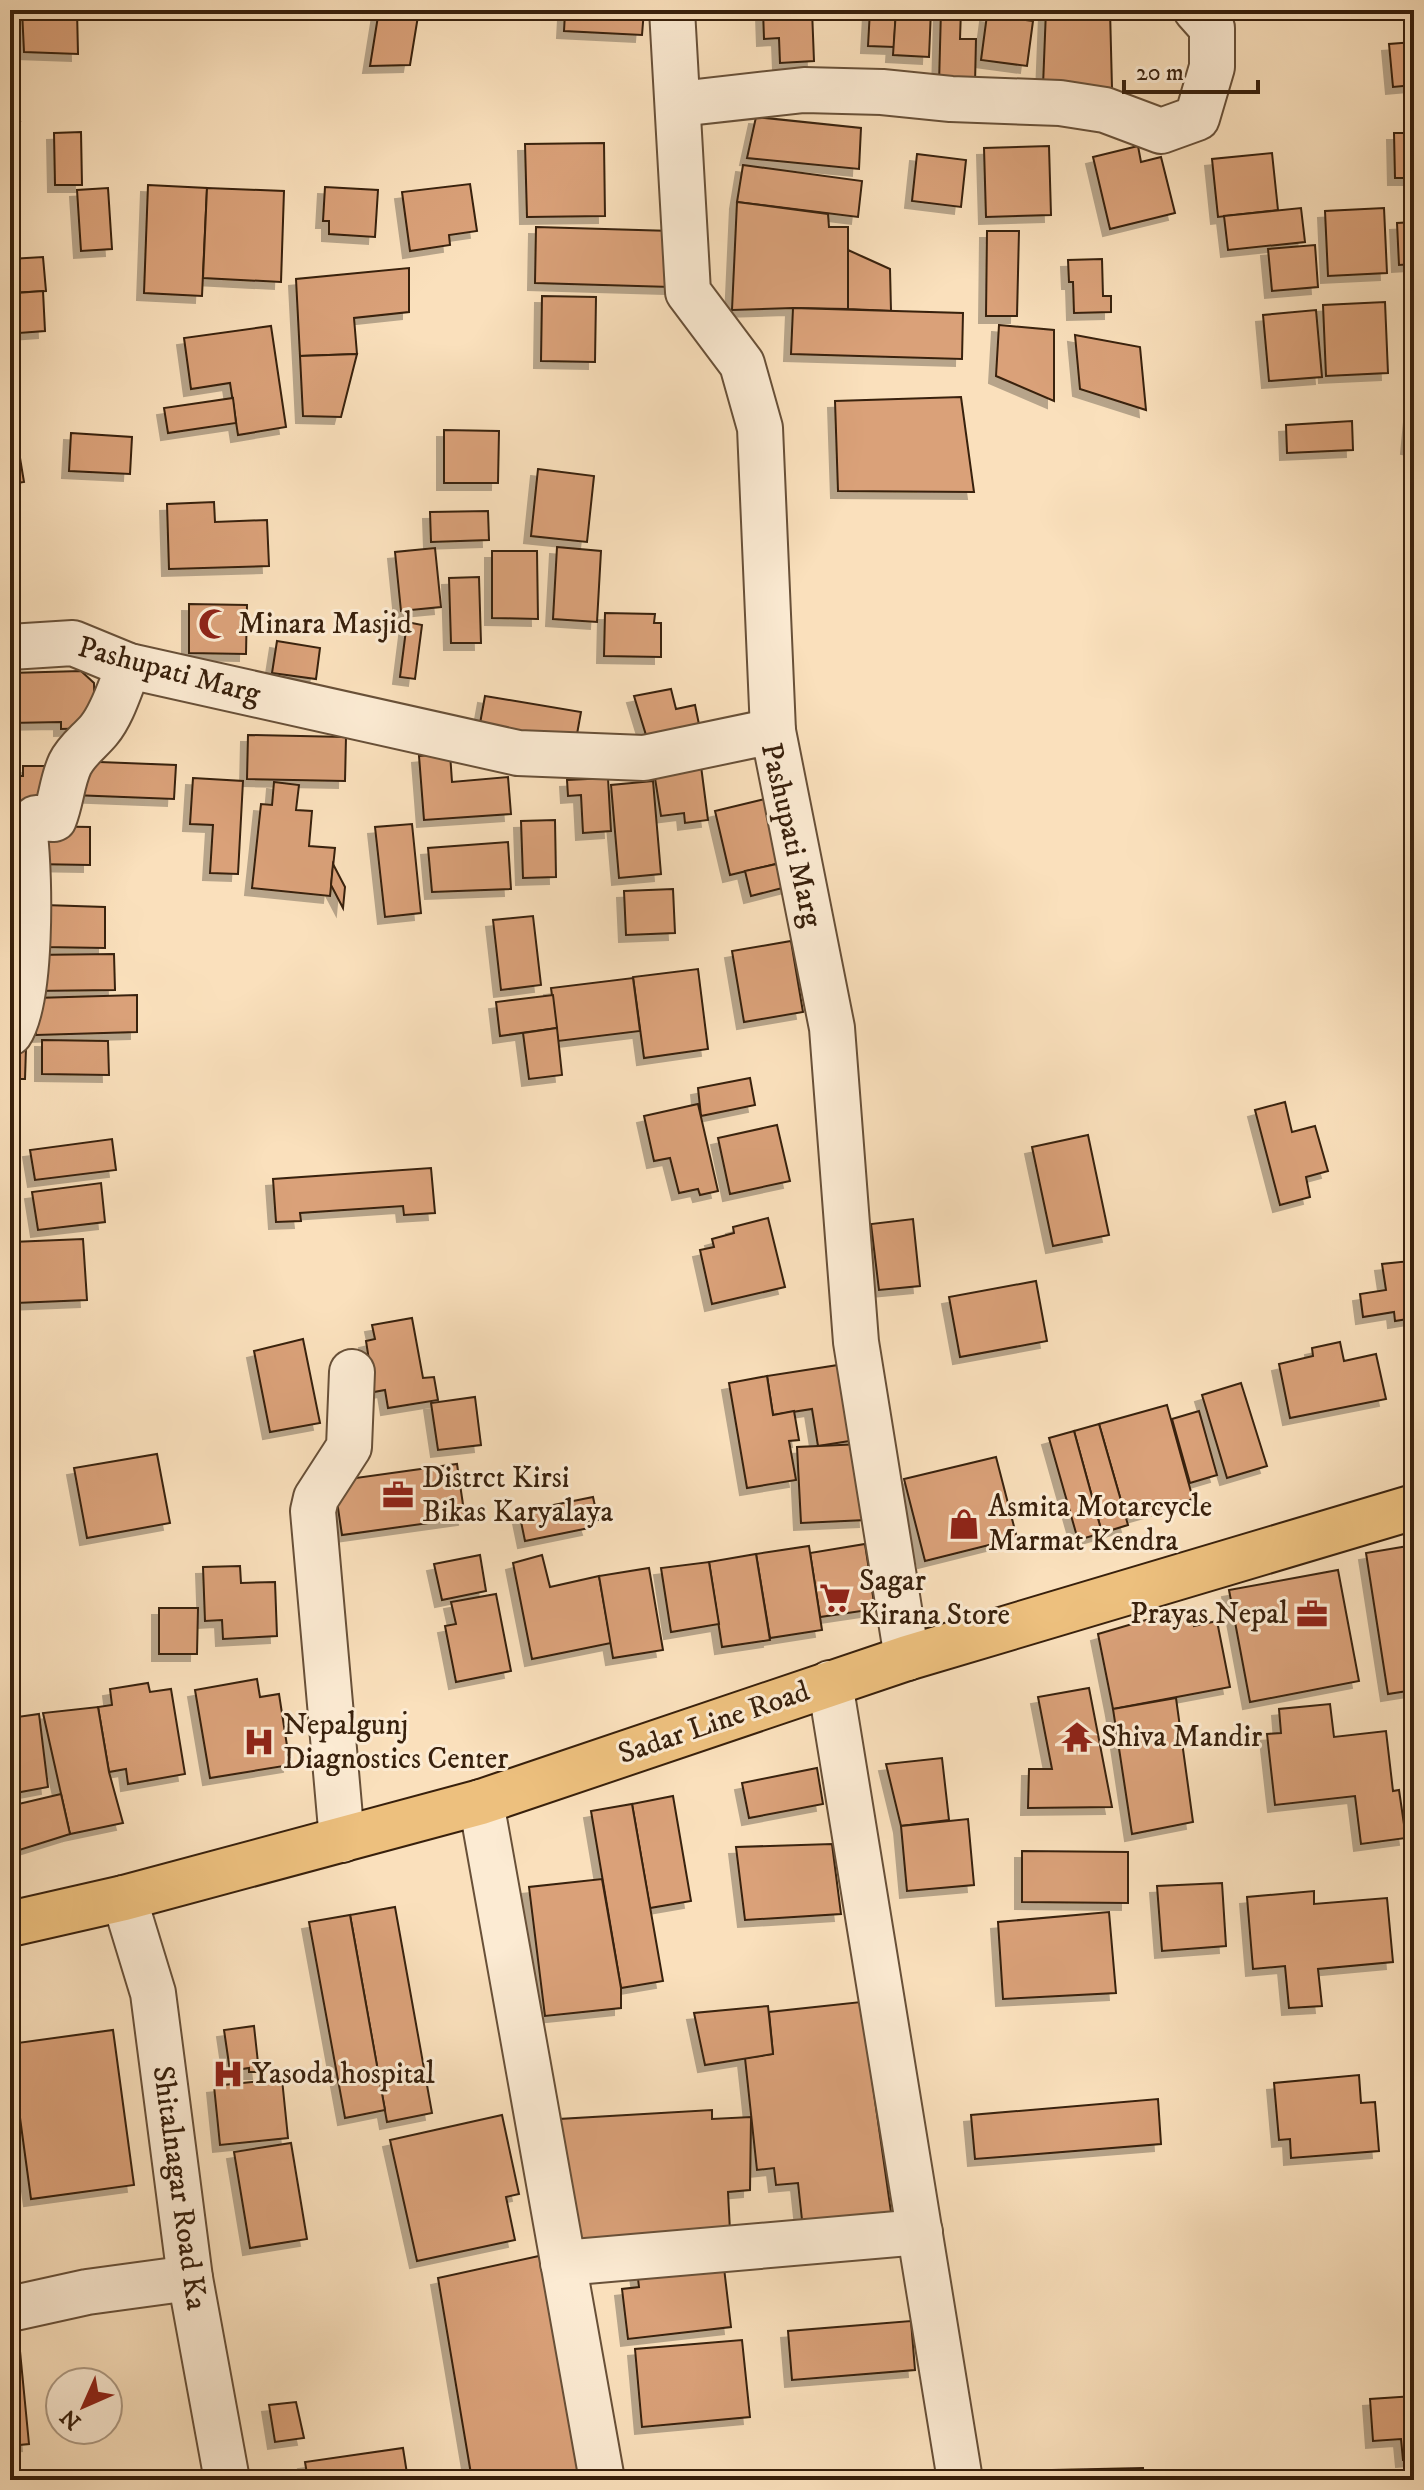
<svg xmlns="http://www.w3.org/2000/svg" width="1424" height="2490" viewBox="0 0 1424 2490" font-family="'IM FELL DW Pica',serif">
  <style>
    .building { fill: #daa179; stroke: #38200c; stroke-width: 2; filter: url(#shadow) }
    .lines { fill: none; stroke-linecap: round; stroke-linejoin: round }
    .minor-casing { stroke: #685038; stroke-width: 48 }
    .major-casing { stroke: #38200c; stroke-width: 48 }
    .minor { stroke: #fcebd3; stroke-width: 44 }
    .major { stroke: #edc07e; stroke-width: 44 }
    .labels { text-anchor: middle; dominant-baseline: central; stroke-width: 6; stroke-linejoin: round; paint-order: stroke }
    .poi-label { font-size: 30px; fill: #38200c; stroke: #fcebd3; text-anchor: start }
    .street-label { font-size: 30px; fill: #38200c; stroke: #fcebd3 }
  </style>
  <defs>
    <filter id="shadow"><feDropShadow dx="-7" dy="7" stdDeviation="0" flood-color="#0004"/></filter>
  </defs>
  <rect width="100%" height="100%" fill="#fae0bc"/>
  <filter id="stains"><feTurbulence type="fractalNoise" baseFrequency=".0025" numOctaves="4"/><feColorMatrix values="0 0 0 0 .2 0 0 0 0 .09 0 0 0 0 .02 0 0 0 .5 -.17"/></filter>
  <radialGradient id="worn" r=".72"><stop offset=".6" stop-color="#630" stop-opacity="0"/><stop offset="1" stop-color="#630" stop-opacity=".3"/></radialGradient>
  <g class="building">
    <polygon points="22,10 77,10 78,54 24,52"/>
    <polygon points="379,10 419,10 410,65 370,66"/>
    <polygon points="554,10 644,10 642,35 564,31 565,13 554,12"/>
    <polygon points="763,10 812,10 814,61 780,63 779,38 764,39"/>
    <polygon points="870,10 896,10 894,47 868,46"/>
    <polygon points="896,10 931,10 929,57 893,55"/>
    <polygon points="941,10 961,10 960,39 976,39 975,84 939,84"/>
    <polygon points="1046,10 1110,10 1112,88 1043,86"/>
    <polygon points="987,15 1033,21 1027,66 981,60"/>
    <polygon points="1414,42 1414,85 1393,87 1389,44"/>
    <polygon points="10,91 20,121 10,124"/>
    <polygon points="756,117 861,128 859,169 747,158"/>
    <polygon points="81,132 82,185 55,185 54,133"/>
    <polygon points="1394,133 1414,133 1414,178 1395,178"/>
    <polygon points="604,143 605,216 527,217 525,144"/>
    <polygon points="1049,146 1051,215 986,217 984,148"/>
    <polygon points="1138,146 1141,162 1161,157 1175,213 1110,229 1093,157"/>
    <polygon points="1272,153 1278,210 1218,217 1212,159"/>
    <polygon points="917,154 966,160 961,207 912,201"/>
    <polygon points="743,165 862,181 858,217 737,202"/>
    <polygon points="470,184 477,231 449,235 450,245 410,251 402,192"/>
    <polygon points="148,185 207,188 202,296 144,293"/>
    <polygon points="325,187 378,190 375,237 329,234 329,221 323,221"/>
    <polygon points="108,188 112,249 81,251 77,190"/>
    <polygon points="207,188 284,191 281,282 203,278"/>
    <polygon points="737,202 828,214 829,227 848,227 848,309 793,308 732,310"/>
    <polygon points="1301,208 1305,242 1228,250 1224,216"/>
    <polygon points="1384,208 1387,273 1328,276 1325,211"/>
    <polygon points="1414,222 1414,264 1399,265 1397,223"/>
    <polygon points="536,227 672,231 671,287 535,283"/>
    <polygon points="987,231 1019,231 1017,316 986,316"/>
    <polygon points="1315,245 1318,287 1272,291 1268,249"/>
    <polygon points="848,250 890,269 891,311 848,309"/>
    <polygon points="43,257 46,291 10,293 10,259"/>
    <polygon points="1102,259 1103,296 1111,296 1111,312 1074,313 1073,282 1069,282 1068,260"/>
    <polygon points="409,268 409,312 354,318 357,354 300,356 296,279"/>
    <polygon points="43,291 45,331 19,333 16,293"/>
    <polygon points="542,296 596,297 595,362 541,361"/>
    <polygon points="1385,302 1388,373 1326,376 1323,305"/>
    <polygon points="793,308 963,313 962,359 791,354"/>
    <polygon points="1316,310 1322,377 1269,381 1263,315"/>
    <polygon points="999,325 1054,330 1054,401 996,376"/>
    <polygon points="271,326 286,427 238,435 230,383 191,389 184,338"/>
    <polygon points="1075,335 1140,347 1146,410 1080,389"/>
    <polygon points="357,354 341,417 303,416 300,356"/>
    <polygon points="1414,383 1414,448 1408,447"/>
    <polygon points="961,397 974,492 838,491 835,401"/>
    <polygon points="233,398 236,423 168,433 164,408"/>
    <polygon points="1352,421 1353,450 1287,453 1286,425"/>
    <polygon points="444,430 499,431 498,483 444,483"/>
    <polygon points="71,433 132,437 130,474 69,471"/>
    <polygon points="17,440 24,482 10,484 10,441"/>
    <polygon points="538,469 594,476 587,542 531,536"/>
    <polygon points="214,502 215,522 267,520 269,566 169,569 167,504"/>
    <polygon points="488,511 489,540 431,542 430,512"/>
    <polygon points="557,547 601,551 597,622 553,619"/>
    <polygon points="435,548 441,607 401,611 395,552"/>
    <polygon points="492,551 537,551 538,619 492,618"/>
    <polygon points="479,577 481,643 451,643 449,578"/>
    <polygon points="189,604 247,605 246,654 189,653"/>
    <polygon points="605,613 655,614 654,623 661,623 661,657 604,656"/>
    <polygon points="407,622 422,625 415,679 400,677"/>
    <polygon points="277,641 320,648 316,679 272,673"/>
    <polygon points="81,671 94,683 95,728 61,729 61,722 10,723 10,673"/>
    <polygon points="671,689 676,709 695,705 702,739 650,748 634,696"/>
    <polygon points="485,696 581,712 575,745 479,729"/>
    <polygon points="248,735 346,737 345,781 247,779"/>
    <polygon points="450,753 452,782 508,777 511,814 424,820 419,756"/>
    <polygon points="74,761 176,765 174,799 73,795"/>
    <polygon points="23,766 53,766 54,811 10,811 10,776 23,776"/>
    <polygon points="701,766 708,820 685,823 684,813 661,816 654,772"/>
    <polygon points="193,778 243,781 238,874 210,873 213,825 190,824"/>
    <polygon points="608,778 611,831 583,833 581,795 568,796 567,780"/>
    <polygon points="653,781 661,874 619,878 611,785"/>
    <polygon points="274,782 299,785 296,810 312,811 309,846 335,848 330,896 252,888 261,804 272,805"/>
    <polygon points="769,798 784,862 730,875 715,811"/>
    <polygon points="555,820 556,877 523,878 521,821"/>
    <polygon points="412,824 421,913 385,917 375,827"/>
    <polygon points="34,826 90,827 90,865 33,864"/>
    <polygon points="508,842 511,889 432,892 428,848"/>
    <polygon points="781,863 790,886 751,896 745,871"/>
    <polygon points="333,864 345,887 343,908 331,885"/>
    <polygon points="673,889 675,933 626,935 624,891"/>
    <polygon points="44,905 105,907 105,948 44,947"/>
    <polygon points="533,916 541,985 501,990 493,920"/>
    <polygon points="791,941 803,1012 744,1022 732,951"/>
    <polygon points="114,954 115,990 30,991 30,955"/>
    <polygon points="698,969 708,1049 644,1058 633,977"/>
    <polygon points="633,978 640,1031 558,1041 551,988"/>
    <polygon points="137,995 137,1032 36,1035 35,998"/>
    <polygon points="553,995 557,1028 500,1036 496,1002"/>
    <polygon points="557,1028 562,1075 529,1079 523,1033"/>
    <polygon points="42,1040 108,1041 109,1075 42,1074"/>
    <polygon points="10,1047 26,1048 25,1079 10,1079"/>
    <polygon points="750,1078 755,1105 701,1116 698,1088"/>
    <polygon points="1285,1102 1292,1132 1315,1126 1328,1171 1306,1177 1310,1197 1280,1205 1255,1110"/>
    <polygon points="698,1104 718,1191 700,1195 698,1189 679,1193 670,1158 654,1161 644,1116"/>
    <polygon points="777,1125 790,1181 730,1194 718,1138"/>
    <polygon points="1088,1135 1109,1235 1053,1246 1032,1147"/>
    <polygon points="112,1139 116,1170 35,1180 30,1150"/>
    <polygon points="431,1168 435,1213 404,1215 403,1206 300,1213 301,1221 276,1222 273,1179"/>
    <polygon points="101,1183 105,1222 38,1230 32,1192"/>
    <polygon points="768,1218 785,1287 712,1304 700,1250 714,1247 712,1239 734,1233 733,1227"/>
    <polygon points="913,1219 920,1286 879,1290 871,1224"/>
    <polygon points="83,1239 87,1300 16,1303 12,1242"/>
    <polygon points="1410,1261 1414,1318 1395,1321 1394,1312 1363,1317 1360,1294 1386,1290 1382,1264"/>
    <polygon points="1036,1281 1047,1341 960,1357 949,1297"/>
    <polygon points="412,1318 423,1378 434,1377 438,1400 388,1408 385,1390 374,1392 366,1341 375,1339 372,1325"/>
    <polygon points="303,1339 320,1423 270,1432 254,1351"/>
    <polygon points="1340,1342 1344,1361 1376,1354 1386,1399 1290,1418 1279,1364 1313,1356 1312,1348"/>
    <polygon points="851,1363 862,1439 818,1446 812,1409 773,1415 767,1376"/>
    <polygon points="767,1376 773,1415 794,1411 799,1440 789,1441 796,1480 747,1488 729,1383"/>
    <polygon points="1241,1383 1267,1466 1227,1478 1202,1395"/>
    <polygon points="475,1397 481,1445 438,1450 431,1403"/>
    <polygon points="1167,1405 1193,1499 1126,1518 1099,1424"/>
    <polygon points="1199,1411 1217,1475 1190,1483 1172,1419"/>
    <polygon points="1099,1424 1128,1525 1102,1533 1074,1431"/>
    <polygon points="1074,1431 1102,1533 1078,1540 1049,1438"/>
    <polygon points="862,1444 866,1520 801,1523 797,1447"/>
    <polygon points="157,1454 170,1523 87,1538 74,1468"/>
    <polygon points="996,1457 1017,1538 925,1561 904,1479"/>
    <polygon points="457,1464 465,1518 342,1535 334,1481"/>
    <polygon points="593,1497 598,1520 587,1522 589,1528 525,1541 519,1512"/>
    <polygon points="865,1544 875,1609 820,1617 810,1553"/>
    <polygon points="1414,1545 1414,1690 1388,1694 1366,1553"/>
    <polygon points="809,1546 822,1630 770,1638 756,1554"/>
    <polygon points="756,1554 770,1640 722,1647 709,1562"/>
    <polygon points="480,1555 486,1591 442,1600 434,1564"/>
    <polygon points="542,1555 550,1587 599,1576 611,1643 532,1659 513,1563"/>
    <polygon points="709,1562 719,1624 671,1632 661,1568"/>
    <polygon points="240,1566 241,1583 275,1582 277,1636 223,1639 222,1620 205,1621 203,1567"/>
    <polygon points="649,1568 663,1650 613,1658 599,1576"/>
    <polygon points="1338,1570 1359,1681 1250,1702 1229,1590"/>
    <polygon points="496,1594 511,1671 456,1682 445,1626 456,1624 451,1602"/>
    <polygon points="159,1608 198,1608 197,1654 159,1654"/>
    <polygon points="1192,1615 1194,1626 1217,1621 1230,1687 1113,1709 1098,1634 1146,1620"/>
    <polygon points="257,1679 260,1697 279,1694 290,1765 210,1778 195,1690"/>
    <polygon points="148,1683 150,1692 171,1689 185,1774 128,1784 126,1769 109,1772 98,1707 112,1705 110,1689"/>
    <polygon points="1089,1688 1112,1807 1028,1808 1029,1769 1052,1769 1038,1697"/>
    <polygon points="1176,1698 1193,1822 1132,1834 1113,1709"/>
    <polygon points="1330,1704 1334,1737 1386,1731 1393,1791 1399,1790 1406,1838 1361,1844 1355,1796 1275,1805 1267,1734 1281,1733 1279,1709"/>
    <polygon points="98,1707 109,1772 123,1823 70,1834 43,1713"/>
    <polygon points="39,1714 48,1787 10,1794 10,1718"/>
    <polygon points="942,1758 949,1820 901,1826 886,1764"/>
    <polygon points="817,1768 823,1804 749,1818 742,1783"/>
    <polygon points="61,1794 70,1834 10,1853 10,1806"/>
    <polygon points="673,1796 691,1901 650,1908 632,1804"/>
    <polygon points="632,1804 663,1981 621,1988 591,1811"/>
    <polygon points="968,1819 974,1885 907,1891 901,1826"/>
    <polygon points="832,1844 841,1914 745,1920 736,1847"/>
    <polygon points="1022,1851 1128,1852 1128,1903 1022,1902"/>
    <polygon points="602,1879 621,1988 621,2008 545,2016 529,1887"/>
    <polygon points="1222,1883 1226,1946 1162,1951 1157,1886"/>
    <polygon points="1314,1891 1314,1904 1387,1898 1393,1962 1318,1969 1322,2006 1289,2008 1285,1966 1253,1969 1247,1897"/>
    <polygon points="395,1907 432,2113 387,2122 350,1915"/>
    <polygon points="1109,1912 1116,1993 1003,1999 998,1922"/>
    <polygon points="350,1915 385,2110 345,2118 309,1922"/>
    <polygon points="861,2002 892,2219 803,2229 798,2183 776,2185 774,2168 757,2170 745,2058 773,2054 769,2012"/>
    <polygon points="768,2006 773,2054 705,2065 694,2013"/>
    <polygon points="254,2026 259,2072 249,2072 249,2068 230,2071 224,2030"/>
    <polygon points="113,2030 134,2185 31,2199 10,2044"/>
    <polygon points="1359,2075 1361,2103 1375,2102 1379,2151 1291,2158 1290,2139 1279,2140 1274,2083"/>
    <polygon points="282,2079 288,2138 220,2145 214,2086"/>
    <polygon points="1158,2099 1161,2144 975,2159 971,2115"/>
    <polygon points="712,2110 712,2119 751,2117 750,2190 728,2192 730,2231 567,2242 559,2119"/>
    <polygon points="502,2115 519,2194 506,2197 515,2240 417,2261 390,2140"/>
    <polygon points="291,2143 307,2239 250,2248 234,2152"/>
    <polygon points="722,2251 731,2327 628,2339 622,2289 639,2287 636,2262"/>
    <polygon points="548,2254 587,2480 472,2480 438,2278"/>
    <polygon points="911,2321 915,2370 792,2380 788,2331"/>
    <polygon points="742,2340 750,2417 642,2427 635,2349"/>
    <polygon points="20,2351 29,2444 10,2446 10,2352"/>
    <polygon points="1414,2396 1414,2459 1403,2460 1401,2439 1373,2441 1370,2399"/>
    <polygon points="296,2402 304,2438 275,2442 269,2405"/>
    <polygon points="403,2448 408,2480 308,2480 305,2462"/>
    <polygon points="1143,2468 1144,2480 1054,2480 1053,2470"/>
  </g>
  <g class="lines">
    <defs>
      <g id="minor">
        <polyline points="672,10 688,292 742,364 760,428 773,731"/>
        <polyline points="679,104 804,90 882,92 951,99 1060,103 1105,110 1161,131 1197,118 1212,67 1212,28 1196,10"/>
        <polyline points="10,647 73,643 129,666 518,753 644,758 773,731 832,1028 856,1342 907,1658"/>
        <path d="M10,1033C32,1002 30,876 25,836L36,818L54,819C61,802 62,781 70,764C77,750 89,742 99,730C113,713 120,687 129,666"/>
        <polyline points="830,1683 960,2480"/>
        <polyline points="481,1802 602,2480"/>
        <polyline points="342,1840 313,1511 316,1498 349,1447 352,1372"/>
        <polyline points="124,1898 153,1993 190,2278 227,2480"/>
        <polyline points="563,2263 920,2232"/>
        <polyline points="10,2309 87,2292 190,2278"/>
      </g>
      <polyline id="major" points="10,1924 124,1898 481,1802 907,1658 1414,1507"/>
    </defs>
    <use href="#minor" class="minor-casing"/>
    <use href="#major" class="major-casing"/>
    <use href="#minor" class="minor"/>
    <use href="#major" class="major"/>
  </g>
  <defs>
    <symbol id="mosque-bare" viewBox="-9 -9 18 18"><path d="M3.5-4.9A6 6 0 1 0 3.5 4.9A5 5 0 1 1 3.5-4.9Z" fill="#8f2418" stroke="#fcebd3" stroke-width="2.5" paint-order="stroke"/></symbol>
    <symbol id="office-bare" viewBox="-9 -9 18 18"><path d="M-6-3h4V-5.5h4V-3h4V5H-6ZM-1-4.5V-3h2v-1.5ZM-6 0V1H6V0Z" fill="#8f2418" stroke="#fcebd3" stroke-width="2.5" paint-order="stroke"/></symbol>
    <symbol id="shop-bare" viewBox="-9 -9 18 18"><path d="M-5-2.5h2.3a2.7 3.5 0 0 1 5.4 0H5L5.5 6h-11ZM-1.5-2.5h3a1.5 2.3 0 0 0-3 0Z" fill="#8f2418" stroke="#fcebd3" stroke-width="2.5" paint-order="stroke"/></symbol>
    <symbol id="supermarket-bare" viewBox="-9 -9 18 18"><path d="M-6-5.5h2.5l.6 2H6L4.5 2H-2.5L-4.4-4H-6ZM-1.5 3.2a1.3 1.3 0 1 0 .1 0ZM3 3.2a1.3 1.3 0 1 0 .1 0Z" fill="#8f2418" stroke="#fcebd3" stroke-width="2.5" paint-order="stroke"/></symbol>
    <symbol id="temple-bare" viewBox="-9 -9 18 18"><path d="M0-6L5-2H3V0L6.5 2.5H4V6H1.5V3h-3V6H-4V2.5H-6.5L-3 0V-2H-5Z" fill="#8f2418" stroke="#fcebd3" stroke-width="2.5" paint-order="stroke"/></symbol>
    <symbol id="hospital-bare" viewBox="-9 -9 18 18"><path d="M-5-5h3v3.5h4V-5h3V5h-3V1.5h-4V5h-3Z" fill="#8f2418" stroke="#fcebd3" stroke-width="2.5" paint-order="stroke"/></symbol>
  </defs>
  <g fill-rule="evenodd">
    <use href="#mosque-bare" x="192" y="602" width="44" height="44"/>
    <use href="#office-bare" x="376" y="1473" width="44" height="44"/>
    <use href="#shop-bare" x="942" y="1502" width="44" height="44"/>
    <use href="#supermarket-bare" x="813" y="1576" width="44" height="44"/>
    <use href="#office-bare" x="1290" y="1592" width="44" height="44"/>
    <use href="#temple-bare" x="1055" y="1715" width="44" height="44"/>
    <use href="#hospital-bare" x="237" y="1720" width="44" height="44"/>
    <use href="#hospital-bare" x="206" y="2052" width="44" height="44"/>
  </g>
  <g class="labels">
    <g class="poi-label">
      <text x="238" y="624">Minara Masjid</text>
      <text x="422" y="1478">Distrct Kirsi<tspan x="422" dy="34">Bikas Karyalaya</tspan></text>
      <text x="988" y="1507">Asmita Motarcycle<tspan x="988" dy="34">Marmat Kendra</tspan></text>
      <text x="859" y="1581">Sagar<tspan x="859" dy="34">Kirana Store</tspan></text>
      <text x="1288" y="1614" text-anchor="end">Prayas Nepal</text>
      <text x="283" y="1725">Nepalgunj<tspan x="283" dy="34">Diagnostics Center</tspan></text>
      <text x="1101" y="1737">Shiva Mandir</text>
      <text x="252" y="2074">Yasoda hospital</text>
    </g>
    <g class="street-label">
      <text transform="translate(169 671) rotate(15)">Pashupati Marg</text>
      <text transform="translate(791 835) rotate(77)">Pashupati Marg</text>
      <text transform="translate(714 1723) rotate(-19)">Sadar Line Road</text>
      <text transform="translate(179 2188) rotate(82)">Shitalnagar Road Ka</text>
    </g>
  </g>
  <rect width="1424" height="2490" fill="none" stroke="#fae0bc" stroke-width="40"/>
  <rect x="12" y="12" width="1400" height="2466" fill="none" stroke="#38200c" stroke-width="4"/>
  <rect x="20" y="20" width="1384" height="2450" fill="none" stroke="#38200c" stroke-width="2"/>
  <g transform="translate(84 2406) rotate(225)"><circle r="38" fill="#fcebd3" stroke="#ae9a83" stroke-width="2"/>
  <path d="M0-6L14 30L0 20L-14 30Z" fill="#8f2418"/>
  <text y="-12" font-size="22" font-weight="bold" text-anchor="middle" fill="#38200c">N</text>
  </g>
  <path d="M1124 80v12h134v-12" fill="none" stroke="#38200c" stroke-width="4"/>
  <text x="1136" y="80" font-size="24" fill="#38200c" stroke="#fcebd3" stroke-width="6" paint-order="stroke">20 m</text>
  <rect width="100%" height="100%" filter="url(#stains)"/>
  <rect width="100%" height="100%" fill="url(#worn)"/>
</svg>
